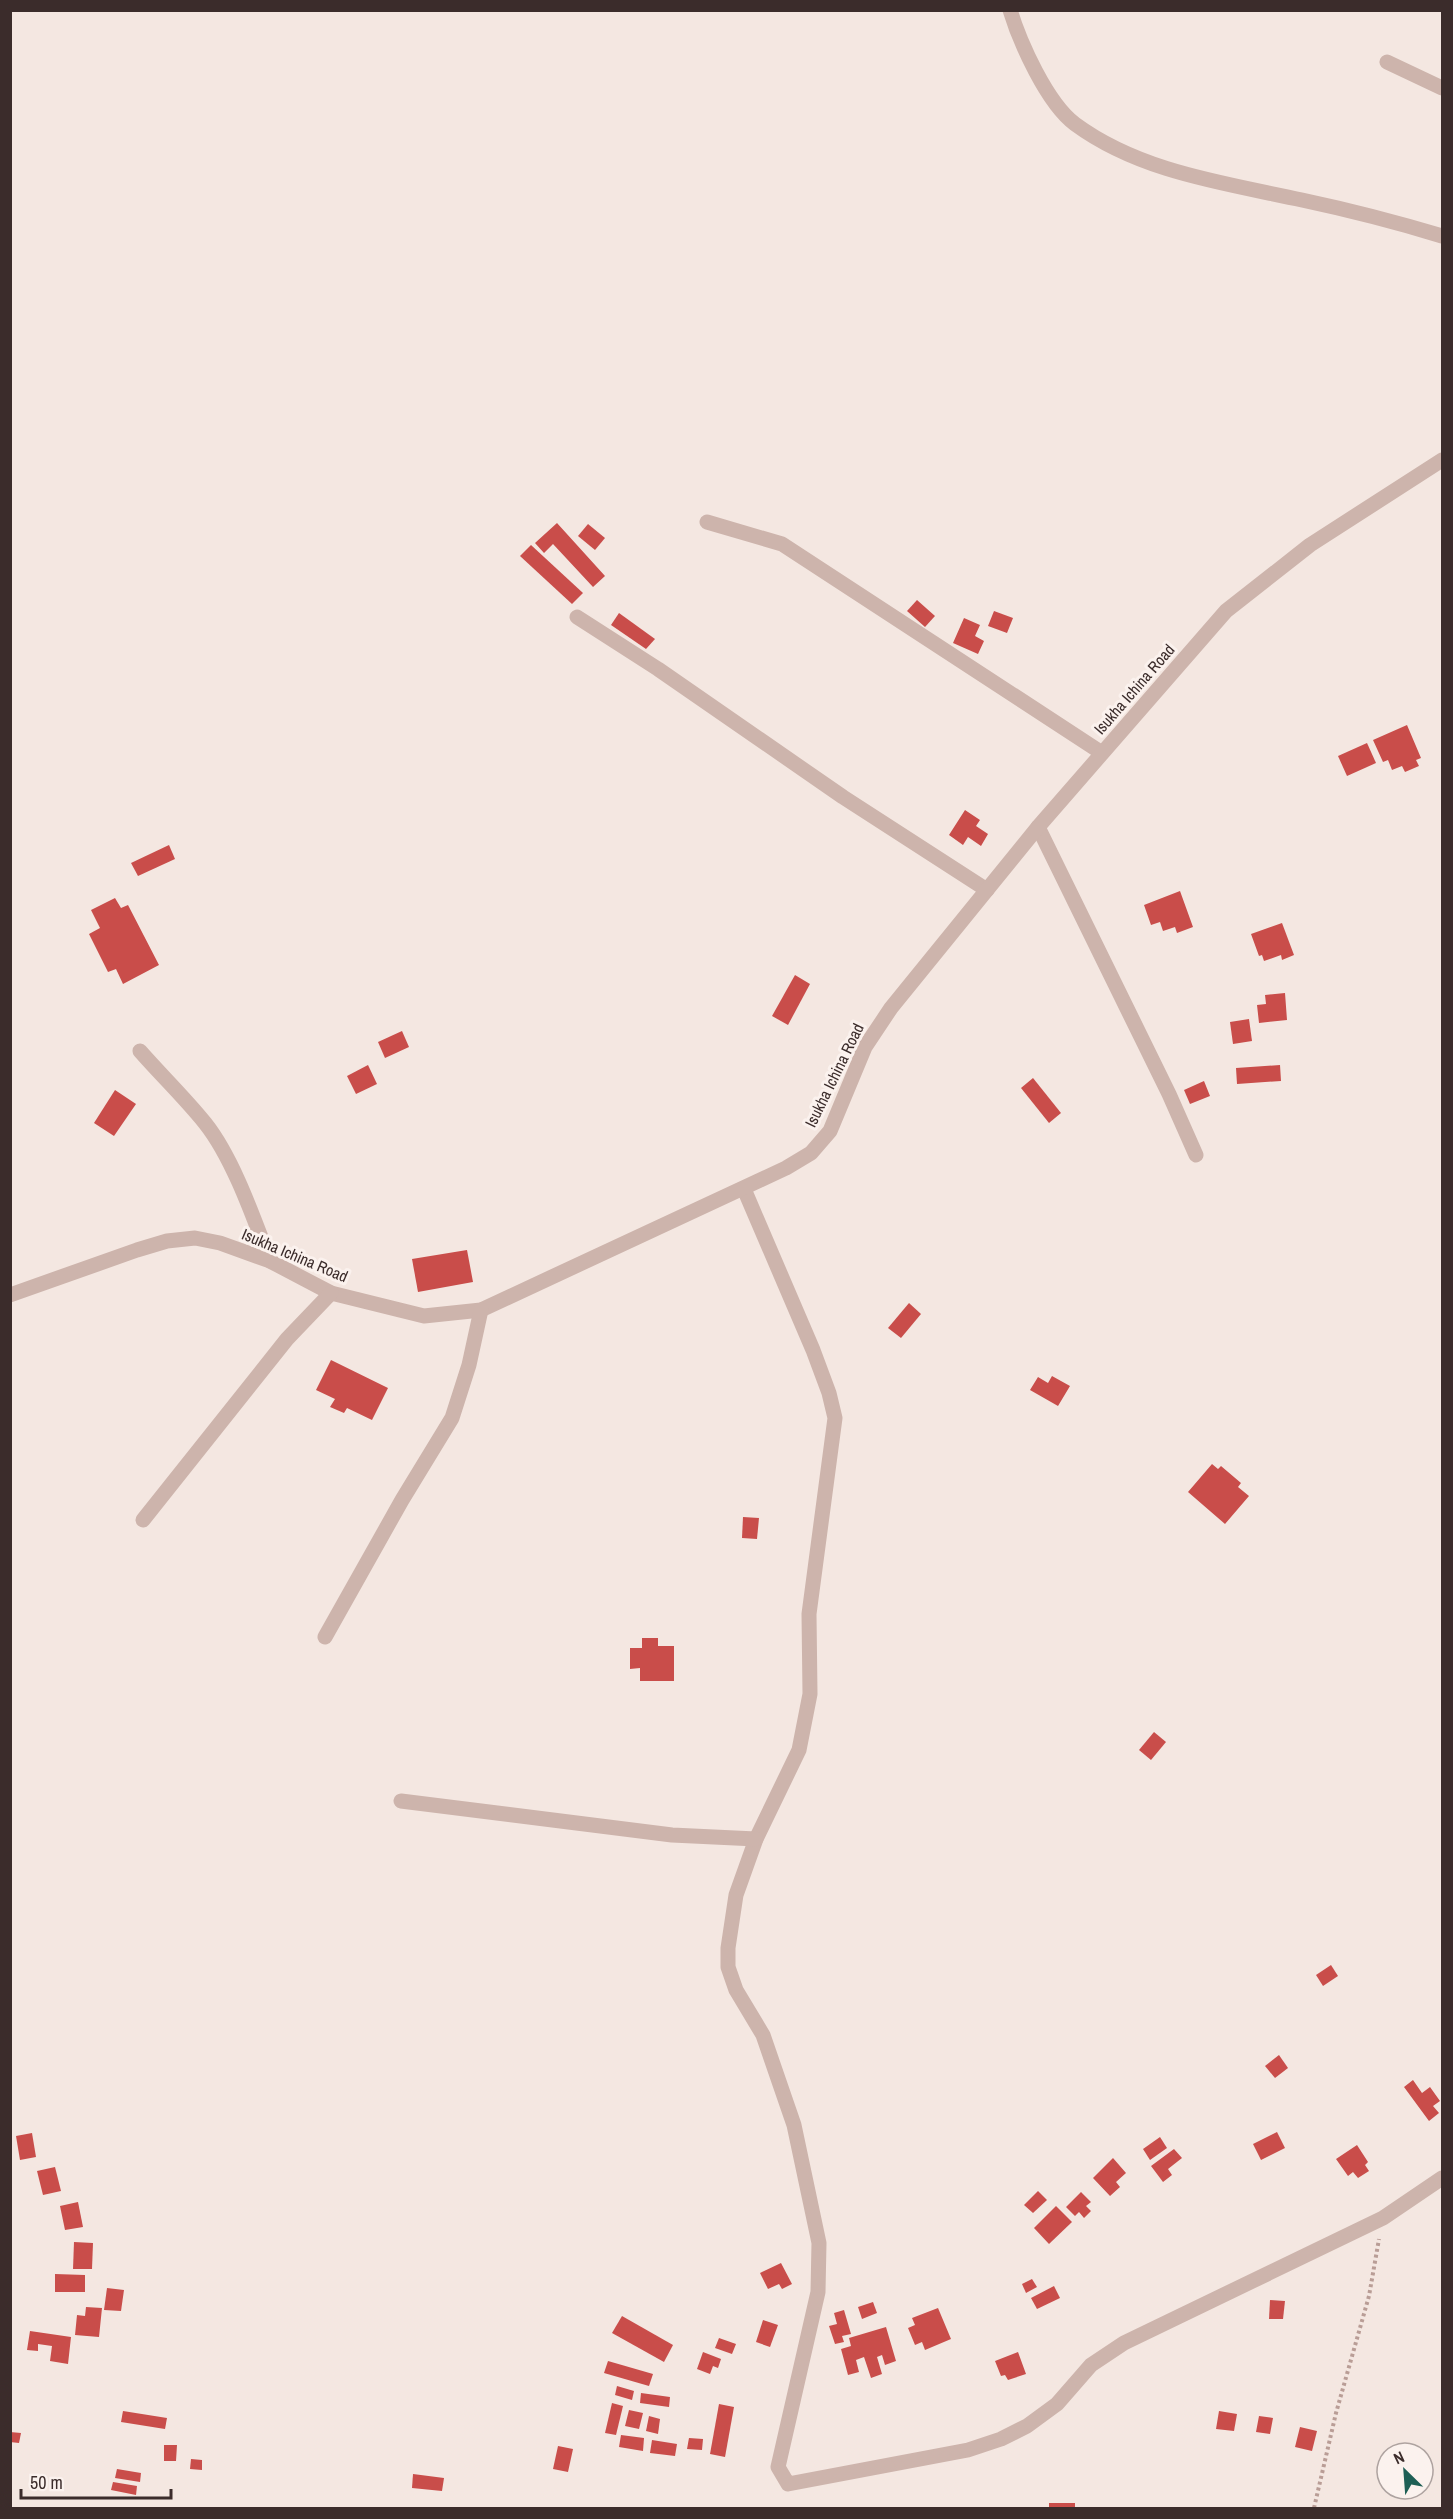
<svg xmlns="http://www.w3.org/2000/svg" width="1453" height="2519" viewBox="0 0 1453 2519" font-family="'Archivo Narrow',sans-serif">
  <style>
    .building { fill: #c94d4a }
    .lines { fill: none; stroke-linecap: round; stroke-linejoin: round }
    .path { stroke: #b99d96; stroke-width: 4; stroke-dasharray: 3 3; stroke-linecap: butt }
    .minor { stroke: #cdb4ac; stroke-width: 15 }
    .labels { text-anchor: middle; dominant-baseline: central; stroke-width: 6; stroke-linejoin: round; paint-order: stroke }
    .street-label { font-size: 16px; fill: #3b2c2b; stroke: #fbf2ee }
  </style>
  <rect width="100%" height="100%" fill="#f4e7e1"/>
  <g class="building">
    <polygon points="557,523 605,576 593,587 553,544 544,553 535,543"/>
    <polygon points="588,524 605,538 595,550 578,536"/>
    <polygon points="531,545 583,593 572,604 520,556"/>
    <polygon points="917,600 935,616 925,627 907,611"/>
    <polygon points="994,611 1013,618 1007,633 988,626"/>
    <polygon points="619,613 655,639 646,649 611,625"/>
    <polygon points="964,618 980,625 975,636 984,641 978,654 953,643"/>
    <polygon points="1407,725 1421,758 1416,760 1419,766 1405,772 1402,766 1392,770 1388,760 1383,762 1373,740"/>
    <polygon points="1367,743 1376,763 1347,776 1338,756"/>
    <polygon points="965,810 980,820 976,826 988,834 981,846 968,837 963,845 949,835"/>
    <polygon points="169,845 175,859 138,876 131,863"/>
    <polygon points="1180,891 1193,927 1177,933 1175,927 1163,931 1160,922 1151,925 1144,905"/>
    <polygon points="115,898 121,908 128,905 159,965 123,984 116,969 108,972 89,934 100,928 91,910"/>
    <polygon points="1282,923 1294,955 1282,960 1281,955 1264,961 1262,955 1259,956 1251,934"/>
    <polygon points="795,975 810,984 788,1025 772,1016"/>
    <polygon points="1285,993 1287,1020 1259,1023 1257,1005 1266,1004 1265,995"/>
    <polygon points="1249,1019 1252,1041 1233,1044 1230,1022"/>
    <polygon points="402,1031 409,1047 385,1058 378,1042"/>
    <polygon points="368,1065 377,1084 356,1094 347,1076"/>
    <polygon points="1280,1065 1281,1081 1237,1084 1236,1068"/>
    <polygon points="1033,1078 1061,1113 1049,1123 1021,1088"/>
    <polygon points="1204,1081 1210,1096 1190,1104 1184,1090"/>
    <polygon points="115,1090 136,1104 114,1136 94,1123"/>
    <polygon points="467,1250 473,1282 418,1292 412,1259"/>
    <polygon points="909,1303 921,1314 901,1338 888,1328"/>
    <polygon points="331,1360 388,1388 372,1420 347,1408 344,1413 330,1407 335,1399 316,1390"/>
    <polygon points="1052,1376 1070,1386 1058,1406 1030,1390 1038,1377 1048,1383"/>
    <polygon points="1212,1464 1218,1469 1221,1466 1241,1483 1238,1487 1249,1496 1225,1524 1188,1492"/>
    <polygon points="743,1517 759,1518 757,1539 742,1538"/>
    <polygon points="642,1638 658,1638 658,1646 674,1646 674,1681 640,1681 640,1668 630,1669 630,1648 642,1648"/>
    <polygon points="1154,1732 1166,1742 1151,1760 1139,1750"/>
    <polygon points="1331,1965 1338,1976 1323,1986 1316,1975"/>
    <polygon points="1279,2055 1288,2068 1275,2078 1265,2066"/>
    <polygon points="1413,2080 1422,2093 1430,2087 1440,2101 1433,2106 1439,2113 1429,2121 1404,2087"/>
    <polygon points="1277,2132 1285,2148 1261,2160 1253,2144"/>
    <polygon points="32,2133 36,2157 20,2160 16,2136"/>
    <polygon points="1160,2137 1167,2148 1150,2160 1143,2149"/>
    <polygon points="1357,2145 1368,2162 1365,2165 1369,2171 1358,2178 1353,2172 1348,2176 1336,2159"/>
    <polygon points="1174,2149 1182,2158 1168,2169 1172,2175 1163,2182 1151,2166"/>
    <polygon points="1113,2158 1126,2173 1116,2182 1120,2187 1110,2196 1093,2178"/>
    <polygon points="55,2167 61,2191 43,2195 37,2171"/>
    <polygon points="1038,2191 1047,2200 1033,2213 1024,2205"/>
    <polygon points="1081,2192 1091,2202 1086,2206 1091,2211 1084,2218 1079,2212 1075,2216 1066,2207"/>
    <polygon points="78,2202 83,2227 65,2230 60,2206"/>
    <polygon points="1056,2206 1072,2222 1049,2244 1034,2228"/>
    <polygon points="74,2242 93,2243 92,2269 73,2269"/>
    <polygon points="781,2263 792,2284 782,2289 779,2284 768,2289 760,2273"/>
    <polygon points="55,2274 85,2275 85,2292 55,2292"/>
    <polygon points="1032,2279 1037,2287 1026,2293 1022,2284"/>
    <polygon points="1054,2286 1060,2298 1037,2309 1031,2298"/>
    <polygon points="107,2288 124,2290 121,2311 104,2310"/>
    <polygon points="1270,2300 1285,2301 1283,2319 1269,2319"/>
    <polygon points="873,2302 877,2313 862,2319 858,2307"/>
    <polygon points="86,2307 102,2308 99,2337 75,2335 77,2315 85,2316"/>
    <polygon points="938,2308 951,2339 925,2350 922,2342 915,2345 908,2328 915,2325 912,2318"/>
    <polygon points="844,2310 851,2334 842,2336 844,2342 835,2344 829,2326 837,2324 834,2313"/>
    <polygon points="622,2316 673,2345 664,2362 612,2333"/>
    <polygon points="763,2320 778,2325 770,2347 756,2342"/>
    <polygon points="886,2327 896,2361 885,2365 882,2355 877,2357 882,2374 871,2378 864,2357 856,2360 859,2372 848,2375 841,2349 851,2346 849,2338"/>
    <polygon points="30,2331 71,2337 68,2364 50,2361 52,2346 38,2344 38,2351 27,2350"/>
    <polygon points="719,2338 736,2344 732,2354 715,2348"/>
    <polygon points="703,2352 721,2359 718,2368 713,2366 710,2374 697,2369"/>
    <polygon points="1018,2352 1026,2374 1008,2380 1005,2375 1001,2376 995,2361"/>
    <polygon points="608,2361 653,2374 649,2386 604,2373"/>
    <polygon points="617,2386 634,2391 632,2400 615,2395"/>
    <polygon points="641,2393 670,2397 669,2407 640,2403"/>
    <polygon points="612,2403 623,2406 616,2435 605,2433"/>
    <polygon points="719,2404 734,2407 725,2457 710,2454"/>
    <polygon points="629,2410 643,2413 639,2429 625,2426"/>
    <polygon points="123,2411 167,2418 165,2429 121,2422"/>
    <polygon points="1219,2411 1237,2414 1234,2431 1216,2429"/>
    <polygon points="649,2416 660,2419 658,2434 646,2431"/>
    <polygon points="1259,2416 1273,2418 1270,2434 1256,2432"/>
    <polygon points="1300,2427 1317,2431 1312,2451 1295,2447"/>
    <polygon points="10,2432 21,2433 19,2443 10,2442"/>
    <polygon points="621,2435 644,2438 643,2451 619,2447"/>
    <polygon points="689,2438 703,2439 702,2450 687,2449"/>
    <polygon points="652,2440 677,2444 675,2456 650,2453"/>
    <polygon points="164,2445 177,2445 176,2461 164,2461"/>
    <polygon points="558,2446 573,2449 568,2472 553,2469"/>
    <polygon points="191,2459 202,2460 202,2470 190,2469"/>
    <polygon points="117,2469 141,2473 140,2482 115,2478"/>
    <polygon points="413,2474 444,2478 442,2491 412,2488"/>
    <polygon points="113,2482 137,2486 136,2495 111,2490"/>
    <rect x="1049" y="2503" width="26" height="5"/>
  </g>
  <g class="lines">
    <polyline class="path" points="1314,2508 1336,2413 1369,2296 1379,2239"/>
    <g class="minor">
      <path d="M1010,10C1020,43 1047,103 1075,124C1140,172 1224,183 1302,200C1349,210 1396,222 1442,236"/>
      <polyline points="1387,62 1442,88"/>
      <polyline points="707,522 782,544 1102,753"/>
      <polyline points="577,617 658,669 843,797 987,890"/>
      <polyline points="1038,827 1169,1094 1196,1155"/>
      <path d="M140,1051C161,1075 185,1098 205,1123C233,1158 254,1219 270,1261"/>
      <polyline points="744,1189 813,1350 829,1393 835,1418 809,1614 810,1694 799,1750 756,1839 736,1895 728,1948 728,1967 736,1990 763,2035 794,2125 819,2243 818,2292 778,2467 788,2484 968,2450 1001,2439 1027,2426 1057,2404 1091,2365 1124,2343 1383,2218 1442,2178"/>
      <polyline points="10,1295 137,1250 167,1241 195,1238 220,1243 270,1261 331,1293 424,1316 481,1310 786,1168 811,1153 830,1131 865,1047 891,1008 1038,827 1226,611 1310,545 1442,460"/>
      <polyline points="143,1520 287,1339 331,1293"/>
      <polyline points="325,1637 402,1500 452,1418 469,1365 481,1310"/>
      <polyline points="401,1801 672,1835 756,1839"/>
    </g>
  </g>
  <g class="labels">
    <g class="street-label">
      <text transform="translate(1134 689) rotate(-49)">Isukha Ichina Road</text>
      <text transform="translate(834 1075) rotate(-64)">Isukha Ichina Road</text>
      <text transform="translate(295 1255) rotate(23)">Isukha Ichina Road</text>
    </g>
  </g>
  <rect width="1453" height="2519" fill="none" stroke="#3b2c2b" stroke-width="24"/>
  <g transform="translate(1405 2471) rotate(335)"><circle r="28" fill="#fbf2ee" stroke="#aea3a0" stroke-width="1.5"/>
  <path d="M0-4.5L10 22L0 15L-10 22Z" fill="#1e5f55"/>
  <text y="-9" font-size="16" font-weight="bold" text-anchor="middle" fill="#3b2c2b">N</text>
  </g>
  <path d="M21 2489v9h150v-9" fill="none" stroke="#3b2c2b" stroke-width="3"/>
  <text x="30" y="2489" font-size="18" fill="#3b2c2b" stroke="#fbf2ee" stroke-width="4.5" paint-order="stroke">50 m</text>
</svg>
